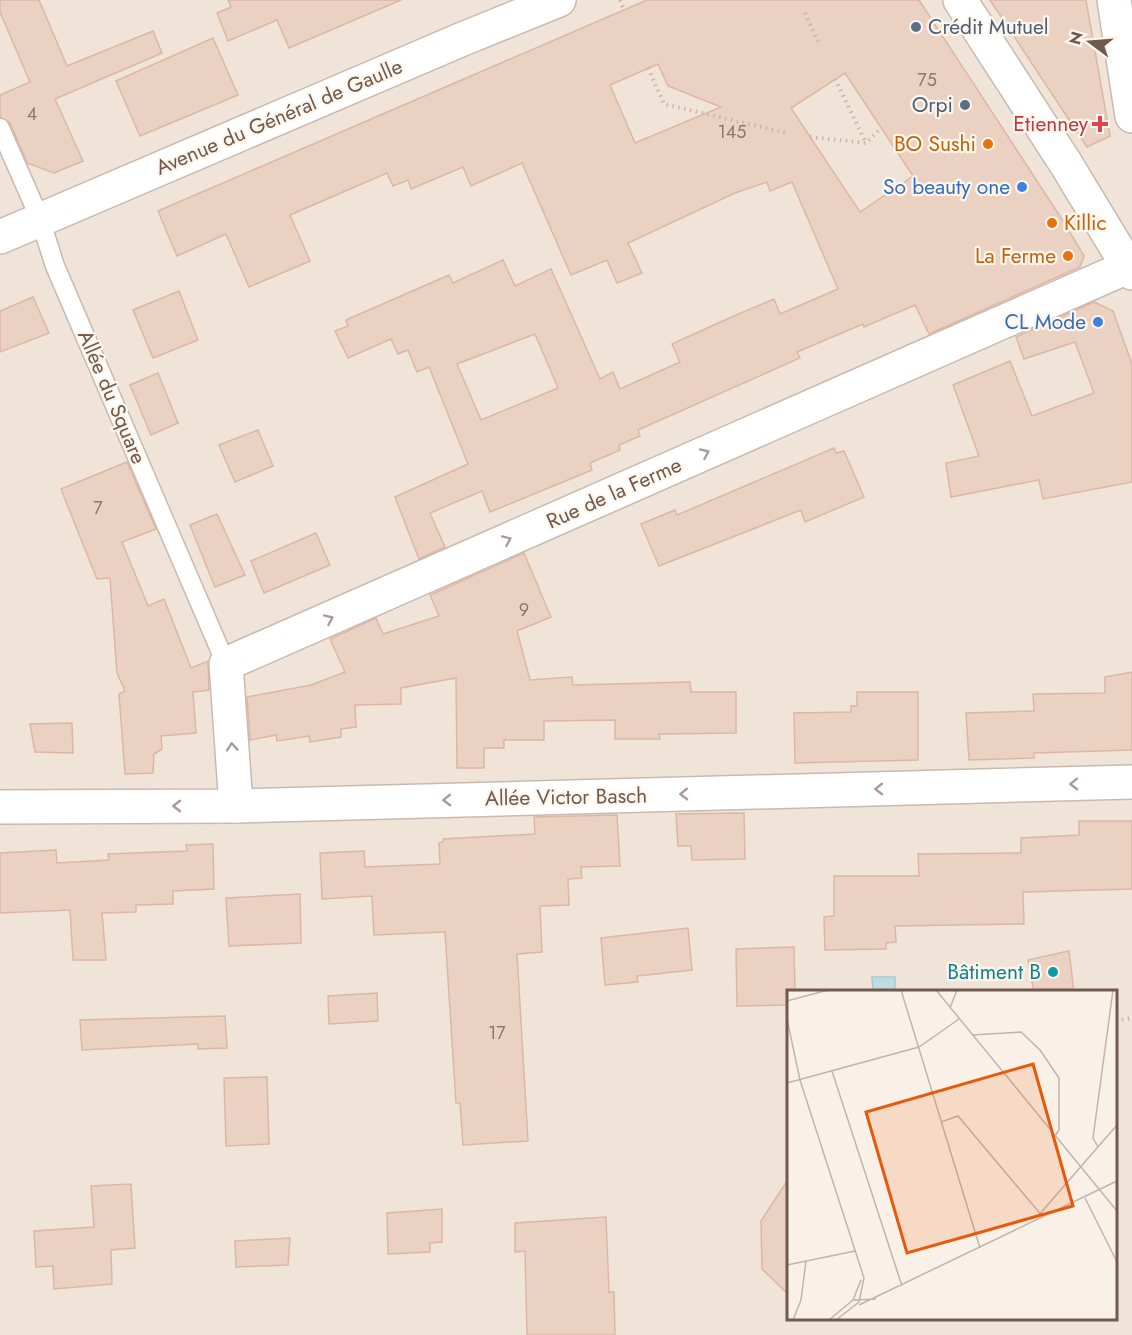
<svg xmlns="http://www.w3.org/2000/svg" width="1132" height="1335" viewBox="0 0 1132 1335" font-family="Jost,sans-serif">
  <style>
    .residential { fill: #f0e3d7; fill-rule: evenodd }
    .water { fill: #bedde1; stroke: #a6ccd1; stroke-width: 1.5 }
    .building { fill: #ebd1c2; stroke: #dcb7a5; stroke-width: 1.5; fill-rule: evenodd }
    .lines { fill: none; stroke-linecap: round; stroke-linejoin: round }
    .service-casing { stroke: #cab9af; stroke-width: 21 }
    .minor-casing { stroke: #cab9af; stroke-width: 36 }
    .tertiary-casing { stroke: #cab9af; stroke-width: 36 }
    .path { stroke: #d0b4a6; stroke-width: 4; stroke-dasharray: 1.5 4.5; stroke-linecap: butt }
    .service { stroke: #fff; stroke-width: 18 }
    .minor { stroke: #fff; stroke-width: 33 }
    .tertiary { stroke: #fff; stroke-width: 33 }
    .oneway { stroke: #a99b95 }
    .service-dot { fill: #5c6f8a; stroke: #fdf6ed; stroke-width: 2 }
    .health-dot { fill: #e0444e; stroke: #fdf6ed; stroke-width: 2 }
    .food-dot { fill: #e8710a; stroke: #fdf6ed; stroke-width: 2 }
    .shop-dot { fill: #3f7fe0; stroke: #fdf6ed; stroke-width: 2 }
    .culture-dot { fill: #0f9aa8; stroke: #fdf6ed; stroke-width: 2 }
    .labels { text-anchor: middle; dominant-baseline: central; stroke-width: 4.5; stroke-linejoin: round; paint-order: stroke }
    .number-label { font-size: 18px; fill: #8f776c }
    .service-label { font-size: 21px; fill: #4e5e75; stroke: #fdf6ed; text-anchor: start }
    .street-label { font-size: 21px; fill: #70594f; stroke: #fdf6ed }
    .health-label { font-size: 21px; fill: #be3a42; stroke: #fdf6ed; text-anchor: end }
    .food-label { font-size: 21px; fill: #c56008; stroke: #fdf6ed; text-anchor: end }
    .shop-label { font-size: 21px; fill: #366cbe; stroke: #fdf6ed; text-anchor: end }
    .culture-label { font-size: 21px; fill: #0d838f; stroke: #fdf6ed; text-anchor: end }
    .inset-road { fill: none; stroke: #c2b4aa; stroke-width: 1.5 }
    .view { fill: #e8590c; fill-opacity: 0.15; stroke: #e8590c; stroke-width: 3 }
    .inset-edge { fill: none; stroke: #70594f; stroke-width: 3 }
  </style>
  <rect width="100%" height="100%" fill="#f9f1e7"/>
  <path class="residential" d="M0,0H1132V1335H0ZM788,992H1116V1318H788Z"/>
  <polygon class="water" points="872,977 895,977 895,991 873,991"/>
  <g class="building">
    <polygon points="0,0 39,0 67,66 153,31 162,53 55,99 83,161 54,173 27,163 10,123 0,117 0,95 30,82 0,12"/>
    <polygon points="228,0 401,0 289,48 277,20 228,41 217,13 231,7"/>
    <path d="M647,0H919L1065,224L1084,256L1080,267L929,334L915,305L864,327L863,324L797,352L800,358L638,430L640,436L619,445L620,450L590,463L592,470L490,512L482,491L430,513L445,547L419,559L395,497L468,464L429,367L417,372L408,350L398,354L391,339L348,358L335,331L348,326L346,320L449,275L453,283L503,260L515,286L551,269L600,379L613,372L620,389L680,362L672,344L734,316L774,299L780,314L838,289L792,182L770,191L767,182L735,193L628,243L642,273L617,283L607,260L571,275L522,163L471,186L463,167L411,189L408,180L393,186L387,173L290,215L310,261L249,287L226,234L177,256L158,211ZM658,64L668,86L721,107L635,143L610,85ZM845,73L913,176L860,212L791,108ZM535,334L558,388L481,420L457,364Z"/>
    <polygon points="990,0 1086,0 1110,136 1087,147"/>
    <polygon points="213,38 238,95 140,136 116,81"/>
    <polygon points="179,291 198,340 153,358 133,310"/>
    <polygon points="33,297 49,333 0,352 0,311"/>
    <polygon points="1094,302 1113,311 1132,364 1132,482 1043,499 1039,480 951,497 946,463 979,456 953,385 1010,361 1032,416 1094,393 1075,342 1024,359 1016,337"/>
    <polygon points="158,373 178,423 151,435 130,385"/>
    <polygon points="258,430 273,466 235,482 219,445"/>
    <polygon points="834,448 836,453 844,451 864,497 805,522 801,510 659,566 641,524 675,510 677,515"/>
    <polygon points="127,462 156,529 122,542 148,606 164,599 191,668 208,661 209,690 193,692 196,733 161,736 162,749 154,754 153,773 125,774 119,694 125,691 117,673 110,578 97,579 61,489"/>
    <polygon points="217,514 245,575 215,587 190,525"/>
    <polygon points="316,533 330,565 264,593 251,561"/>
    <polygon points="524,553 551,617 517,631 530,680 572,677 573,685 690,682 691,692 736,692 736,733 659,734 660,739 615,739 615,720 544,721 544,740 504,740 504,748 484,748 484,768 457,768 456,678 401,688 401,704 355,705 356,727 341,729 341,737 310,742 309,736 277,741 276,735 250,740 247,697 311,685 345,672 330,639 376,618 383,634 439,616 430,595"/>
    <polygon points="1132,672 1132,750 1034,753 1034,758 969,760 966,713 1034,711 1033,694 1105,693 1105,677"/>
    <polygon points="857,692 918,692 918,760 795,763 794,713 851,712 851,706 857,706"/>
    <polygon points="72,723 73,753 35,752 30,724"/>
    <polygon points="744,813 745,859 692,860 691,846 678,846 676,814"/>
    <polygon points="617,815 620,866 581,867 582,878 568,879 569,905 540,906 542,952 517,954 528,1141 463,1145 460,1103 456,1103 445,932 374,935 372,896 322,899 320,853 364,851 365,867 440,864 439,843 443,842 443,839 535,834 534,817"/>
    <polygon points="1079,821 1132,821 1132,889 1023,892 1024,924 895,926 896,942 886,943 886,949 825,950 824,917 834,916 834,876 919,876 918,854 1021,853 1021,838 1079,835"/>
    <polygon points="213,844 214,889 173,891 173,904 136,905 136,912 102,913 106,960 73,960 70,910 0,913 0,853 56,850 57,863 109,860 108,854 187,851 186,845"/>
    <polygon points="300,894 301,943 229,946 226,898"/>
    <polygon points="688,928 692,970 637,976 638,982 605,985 601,938"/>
    <polygon points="794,947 795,992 789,992 789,1005 737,1006 736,949"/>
    <polygon points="1069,951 1074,992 1034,992 1028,960"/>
    <polygon points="377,993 378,1021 329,1024 328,996"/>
    <polygon points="225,1016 227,1048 198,1049 198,1044 82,1050 80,1020"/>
    <polygon points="267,1077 269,1144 226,1146 224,1078"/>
    <polygon points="789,1178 789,1295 762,1269 761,1221"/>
    <polygon points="131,1184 135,1248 111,1250 112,1284 54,1289 53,1266 36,1267 34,1231 94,1227 91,1186"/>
    <polygon points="442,1209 442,1242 430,1243 430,1252 388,1254 387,1213"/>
    <polygon points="606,1217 609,1292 614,1292 615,1335 527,1335 525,1251 515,1252 515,1223"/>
    <polygon points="290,1238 288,1265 236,1267 235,1241"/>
  </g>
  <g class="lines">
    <defs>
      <polyline id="service" points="0,128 40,219 55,266 226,664"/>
      <g id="minor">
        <polyline points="1114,0 1132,116"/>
        <polyline points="236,806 226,664 1132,265"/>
        <polyline points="0,807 236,806 1132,782"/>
      </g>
      <g id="tertiary">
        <polyline points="960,0 1066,164 1132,273"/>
        <polyline points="0,237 465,38 559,0"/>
      </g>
    </defs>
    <use href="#service" class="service-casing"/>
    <use href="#minor" class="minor-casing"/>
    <use href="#tertiary" class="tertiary-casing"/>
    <g class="path">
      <polyline points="620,0 624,10"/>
      <polyline points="805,13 819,44"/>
      <polyline points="648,68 664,104 787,133"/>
      <polyline points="835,79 866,143"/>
      <polyline points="810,137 866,143 881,128"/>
      <polyline points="1116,1021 1132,1018"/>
    </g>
    <use href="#service" class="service"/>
    <use href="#minor" class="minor"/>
    <use href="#tertiary" class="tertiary"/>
  </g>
  <defs><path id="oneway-chevron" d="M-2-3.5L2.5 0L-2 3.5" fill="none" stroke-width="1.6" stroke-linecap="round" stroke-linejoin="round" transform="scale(1.5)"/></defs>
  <g class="oneway">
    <use href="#oneway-chevron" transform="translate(705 453) rotate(-24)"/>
    <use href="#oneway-chevron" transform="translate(507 540) rotate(-24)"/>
    <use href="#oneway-chevron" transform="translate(329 619) rotate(-24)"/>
    <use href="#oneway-chevron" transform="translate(232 747) rotate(-94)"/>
    <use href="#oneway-chevron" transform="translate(1074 784) rotate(179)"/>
    <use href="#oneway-chevron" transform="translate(879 789) rotate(179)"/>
    <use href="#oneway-chevron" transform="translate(684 794) rotate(179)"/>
    <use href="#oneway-chevron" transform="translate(447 800) rotate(179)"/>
    <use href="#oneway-chevron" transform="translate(177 806) rotate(180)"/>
  </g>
  <g class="service-dot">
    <circle cx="916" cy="27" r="6"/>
    <circle cx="965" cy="105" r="6"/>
  </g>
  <path class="health-dot" d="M1097 115h6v6h6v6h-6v6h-6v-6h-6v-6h6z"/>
  <g class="food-dot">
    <circle cx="988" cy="144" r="6"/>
    <circle cx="1052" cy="223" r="6"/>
    <circle cx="1068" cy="256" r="6"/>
  </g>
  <g class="shop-dot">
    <circle cx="1022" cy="187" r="6"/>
    <circle cx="1098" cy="322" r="6"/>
  </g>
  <circle class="culture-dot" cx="1053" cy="972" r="6"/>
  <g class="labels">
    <g class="number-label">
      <text x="927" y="80">75</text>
      <text x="32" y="114">4</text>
      <text x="732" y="132">145</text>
      <text x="98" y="508">7</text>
      <text x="524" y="610">9</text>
      <text x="497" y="1033">17</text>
    </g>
    <g class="service-label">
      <text x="928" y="27">Crédit Mutuel</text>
      <text x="953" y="105" text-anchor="end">Orpi</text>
    </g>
    <g class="street-label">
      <text transform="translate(279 117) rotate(-23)">Avenue du Général de Gaulle</text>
      <text transform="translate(112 397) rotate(67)">Allée du Square</text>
      <text transform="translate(614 493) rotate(-24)">Rue de la Ferme</text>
      <text transform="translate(566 797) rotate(-1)">Allée Victor Basch</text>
    </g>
    <g class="health-label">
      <text x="1088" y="124">Etienney</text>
    </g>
    <g class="food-label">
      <text x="976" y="144">BO Sushi</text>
      <text x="1064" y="223" text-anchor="start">Killic</text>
      <text x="1056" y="256">La Ferme</text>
    </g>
    <g class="shop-label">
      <text x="1010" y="187">So beauty one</text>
      <text x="1086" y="322">CL Mode</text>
    </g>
    <g class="culture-label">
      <text x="1041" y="972">Bâtiment B</text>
    </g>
  </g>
  <g transform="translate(787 990)">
    <rect width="330" height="330" fill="#f9f1e7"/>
    <path class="inset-road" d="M114,0L193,258M149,0L330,221M0,11L41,0M163,18L170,0M0,29L13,90L77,288L72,312L49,330M185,45L234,42L253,60L272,88V140L268,146M45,81L115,296M0,93L132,57L172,29M154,132L171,126L256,227M311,157L306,148L326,0M298,208L330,272M251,226L330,135M0,275L68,261M66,310L74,290M72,315L330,191M6,330L14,310L19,271M42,330L66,310L89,309"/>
    <path class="view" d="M246,74L286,216L120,263L79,122Z"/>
    <rect width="330" height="330" class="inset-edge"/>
  </g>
  <g transform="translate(1090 42) rotate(286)" stroke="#fdf6ed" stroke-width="4.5" paint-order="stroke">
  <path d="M0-4.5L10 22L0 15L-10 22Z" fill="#70594f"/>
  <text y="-9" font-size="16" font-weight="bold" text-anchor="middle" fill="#70594f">N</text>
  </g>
</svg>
